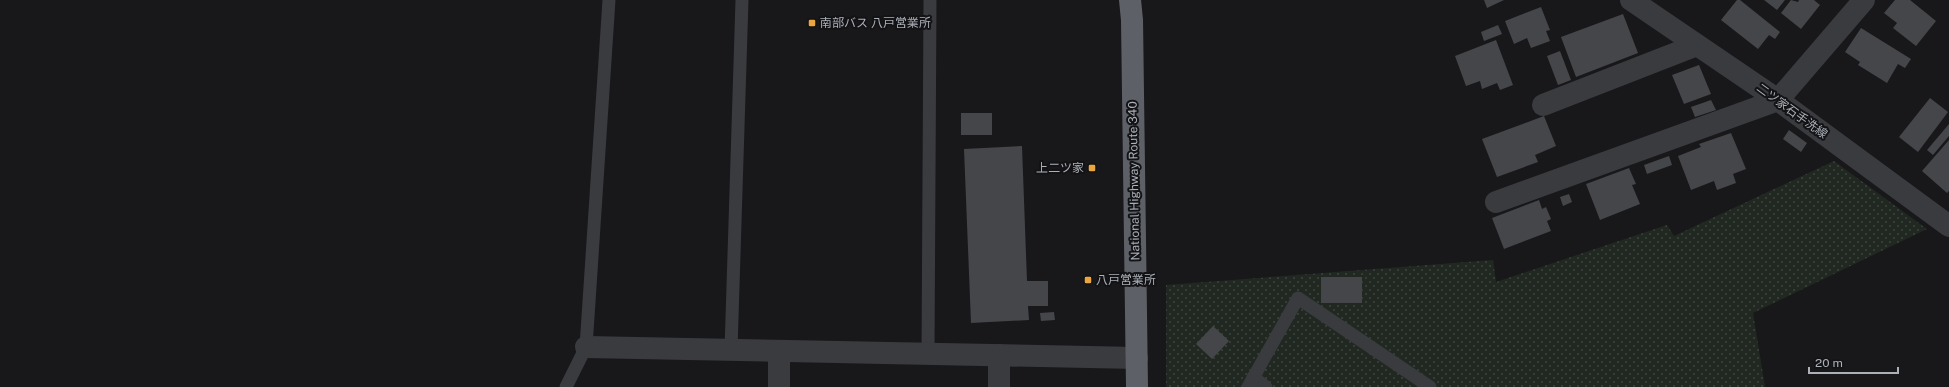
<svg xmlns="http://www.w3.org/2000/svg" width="1949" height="387" viewBox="0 0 1949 387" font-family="'Public Sans','Noto Sans JP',sans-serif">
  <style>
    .grass { fill: url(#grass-dots) }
    .building { fill: #45464a }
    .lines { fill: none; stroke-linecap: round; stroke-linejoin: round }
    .service { stroke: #393b3f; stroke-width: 13 }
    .minor { stroke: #393b3f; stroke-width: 22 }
    .tertiary { stroke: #393b3f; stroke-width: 22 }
    .trunk { stroke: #5d6067; stroke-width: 22 }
    .poi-dot { fill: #eba63f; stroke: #131315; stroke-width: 1.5 }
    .labels { text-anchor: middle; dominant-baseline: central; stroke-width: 4; stroke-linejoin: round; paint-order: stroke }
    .poi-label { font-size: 12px; fill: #abb0b9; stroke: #131315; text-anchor: start }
    .street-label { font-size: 12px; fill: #abb0b9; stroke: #131315 }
  </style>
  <defs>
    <pattern id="grass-dots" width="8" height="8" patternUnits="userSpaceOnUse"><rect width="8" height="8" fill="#202821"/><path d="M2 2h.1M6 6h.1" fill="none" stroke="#3e453f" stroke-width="1.8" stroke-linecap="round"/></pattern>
  </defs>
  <rect width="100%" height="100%" fill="#18181a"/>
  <polygon class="grass" points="1834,161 1927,229 1753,313 1765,387 1166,387 1166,285 1493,260 1496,282 1667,225 1674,236"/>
  <g class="building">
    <polygon points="1484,0 1504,0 1487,8"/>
    <polygon points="1737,0 1740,0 1780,32 1775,39 1769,35 1758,49 1721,20"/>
    <polygon points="1764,0 1785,0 1777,10"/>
    <polygon points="1791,0 1798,2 1799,0 1814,0 1820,5 1801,29 1781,13"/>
    <polygon points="1895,0 1910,0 1936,21 1916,46 1893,28 1897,23 1884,13"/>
    <polygon points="1541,7 1550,30 1546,31 1550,41 1531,48 1527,38 1514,44 1505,21"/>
    <polygon points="1623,14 1638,53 1576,77 1561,37"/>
    <polygon points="1498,25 1502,34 1484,41 1481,32"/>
    <polygon points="1861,28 1911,59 1905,68 1898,64 1887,83 1858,65 1860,62 1845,52"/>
    <polygon points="1496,40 1513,85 1500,90 1497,83 1482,89 1480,81 1466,86 1455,56"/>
    <polygon points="1560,51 1571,80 1558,85 1547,56"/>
    <polygon points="1699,65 1711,94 1684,104 1672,75"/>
    <polygon points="1930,98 1948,112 1918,152 1899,137"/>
    <polygon points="1711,100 1716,110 1695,117 1691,107"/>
    <rect x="961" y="113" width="31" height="22"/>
    <polygon points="1544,116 1556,146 1535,155 1538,162 1497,177 1482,139"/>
    <polygon points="1949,124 1949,136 1933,155 1927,150"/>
    <polygon points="1789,130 1807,143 1801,152 1783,139"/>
    <polygon points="1731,133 1746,169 1733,174 1736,183 1717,190 1714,181 1691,190 1678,156 1701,147 1699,144"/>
    <polygon points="1949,140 1949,191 1947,193 1922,171"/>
    <polygon points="1022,146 1027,281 1048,281 1048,306 1028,306 1029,320 971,323 964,149"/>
    <polygon points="1669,156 1672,165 1647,174 1644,165"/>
    <polygon points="1629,168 1636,184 1632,185 1640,204 1600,220 1586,184"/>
    <polygon points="1569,194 1572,202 1563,206 1560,197"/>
    <polygon points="1539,200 1542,209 1546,207 1551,219 1547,221 1551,231 1504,249 1492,218"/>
    <rect x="1321" y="277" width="41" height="26"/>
    <polygon points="1054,312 1055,320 1041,321 1040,313"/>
    <polygon points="1213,326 1229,341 1212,359 1196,344"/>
  </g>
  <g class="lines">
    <g class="service">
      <polyline points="731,350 742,0"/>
      <polyline points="928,354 930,0"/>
      <polyline points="1253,377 1266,387"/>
      <polyline points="566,387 586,347 609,0"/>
      <polyline points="1248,387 1298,298 1430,387"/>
    </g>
    <g class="minor">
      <polyline points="1543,105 1697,45"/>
      <polyline points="1496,202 1778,100 1864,0"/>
      <polyline points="586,347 1137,358"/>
      <polyline points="779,387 779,351"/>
      <polyline points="999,387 999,355"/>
    </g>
    <polyline class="tertiary" points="1631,0 1778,100 1949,226"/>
    <polyline class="trunk" points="1130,0 1132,20 1137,387"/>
  </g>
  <g class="poi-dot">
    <rect x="808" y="19" width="8" height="8" rx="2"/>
    <rect x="1088" y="164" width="8" height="8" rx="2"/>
    <rect x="1084" y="276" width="8" height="8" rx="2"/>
  </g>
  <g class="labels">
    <g class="poi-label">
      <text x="820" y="23">南部バス 八戸営業所</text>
      <text x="1084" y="168" text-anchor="end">上二ツ家</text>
      <text x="1096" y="280">八戸営業所</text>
    </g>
    <g class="street-label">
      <text transform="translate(1792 111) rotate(36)">二ツ家石手洗線</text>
      <text transform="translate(1134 181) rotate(-91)">National Highway Route 340</text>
    </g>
  </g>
  <path d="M1809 367v6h89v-6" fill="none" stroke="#abb0b9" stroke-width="2"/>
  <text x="1815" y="367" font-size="12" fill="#abb0b9" stroke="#131315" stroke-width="3" paint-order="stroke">20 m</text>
</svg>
